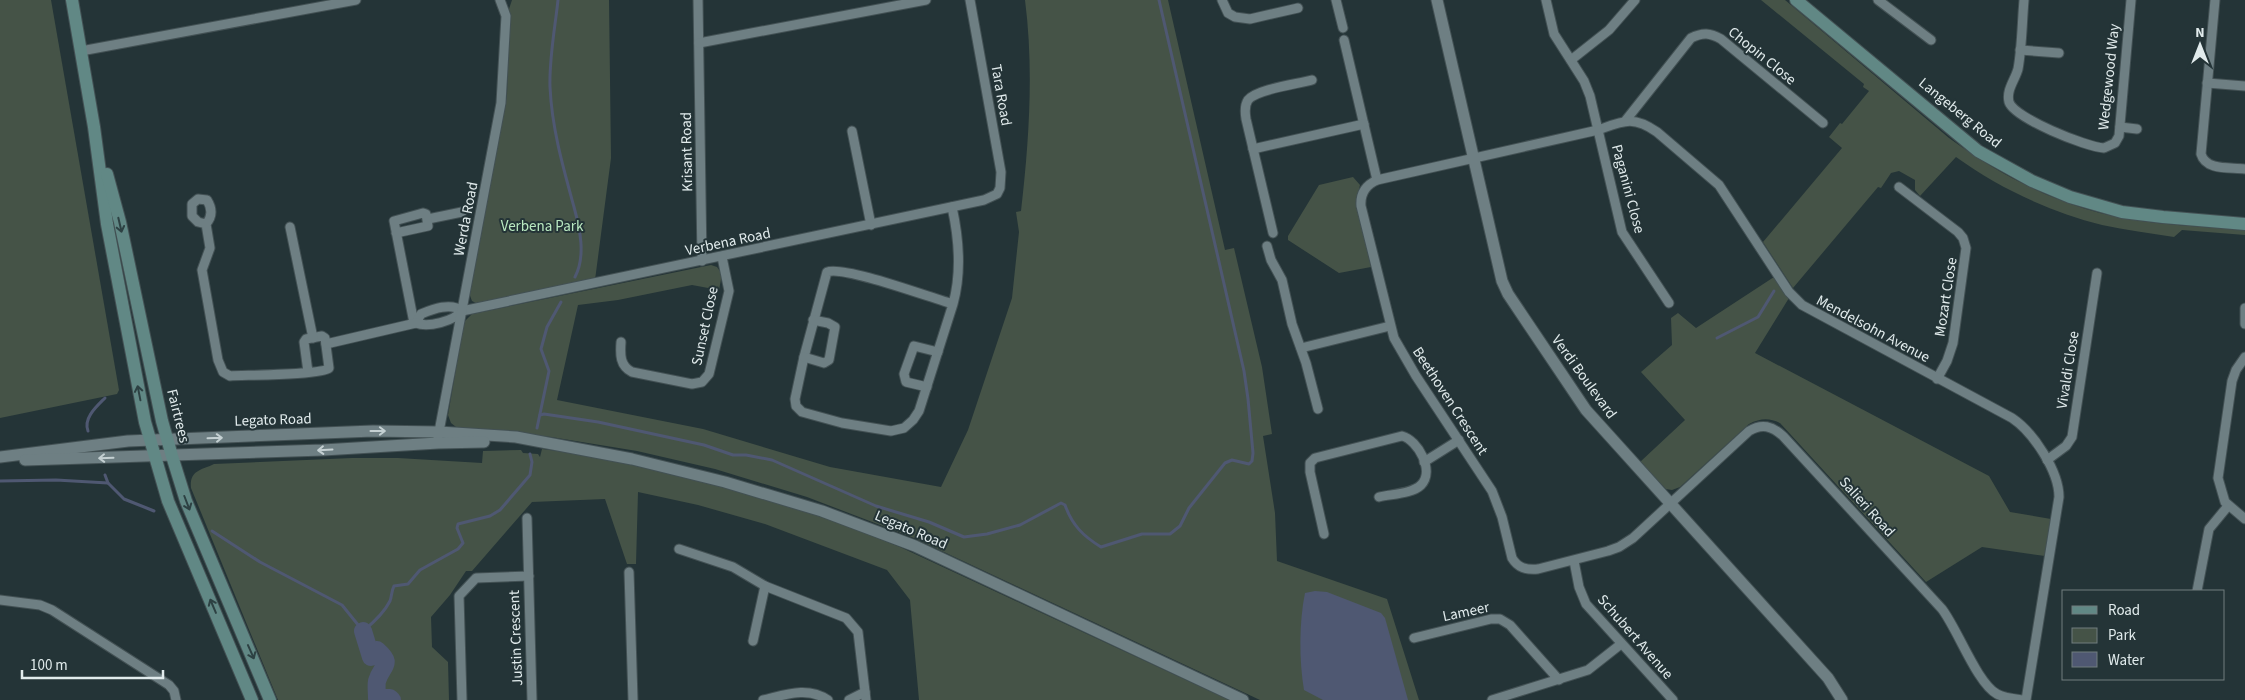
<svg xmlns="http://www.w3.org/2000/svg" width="2245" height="700" viewBox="0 0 2245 700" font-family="'Source Sans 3',sans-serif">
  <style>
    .green { fill: #455347 }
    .water { fill: #4f5872 }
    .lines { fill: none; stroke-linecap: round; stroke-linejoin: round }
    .stream { stroke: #4f5872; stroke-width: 3 }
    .river { stroke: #4f5872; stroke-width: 18 }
    .minor-casing { stroke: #435154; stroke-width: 11 }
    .tertiary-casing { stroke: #435154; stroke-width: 13 }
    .secondary-casing { stroke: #435154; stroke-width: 14 }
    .minor { stroke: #6e7f83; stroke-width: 9 }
    .tertiary { stroke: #6e7f83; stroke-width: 11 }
    .secondary { stroke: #618885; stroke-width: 12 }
    .oneway { stroke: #2d4143 }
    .oneway2 { stroke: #c4d0d2 }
    .labels { text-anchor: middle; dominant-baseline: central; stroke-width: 4; stroke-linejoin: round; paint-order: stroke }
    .street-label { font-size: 15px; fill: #e1ebec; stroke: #243437 }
    .park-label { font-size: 15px; fill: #bae9c1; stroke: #243437 }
  </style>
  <rect width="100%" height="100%" fill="#243437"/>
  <g class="green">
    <polygon points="0,0 51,0 119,390 117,394 0,418"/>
    <polygon points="512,0 609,0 611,158 595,280 478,304 472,301 469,293 507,95 509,9"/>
    <path d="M1025,0H1168L1225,250L1234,248L1262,367L1272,434L1263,436L1275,513L1277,561L1387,599L1419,700H1260L914,538L807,497L715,469L637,451L551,437L456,427L451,423L448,415L464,322L472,314L711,265L717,267L722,274L719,290L692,285L618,300L578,305L557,400L703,429L830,467L941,487L968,430L1012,298L1019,232L1016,212L1021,211C1029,142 1034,70 1025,0Z"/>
    <path d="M1761,0H1785L1949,138C2007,180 2070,212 2142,221C2176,226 2211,227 2245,230V235L2182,230L2174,237C2150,233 2126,230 2102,225C2050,212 1999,188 1956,157L1920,196L1915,190V180L1899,171L1891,173L1881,188L1878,187L1793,288L1763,242L1842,148L1829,137L1840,123L1842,124L1869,91L1863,87L1864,84Z"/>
    <polygon points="1353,177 1360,185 1356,202 1371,267 1339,273 1288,240 1288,236 1319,185"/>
    <path d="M1774,277L1789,298L1755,353L1989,476L2010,512L2051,519L2045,556L1982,547L1926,582L1780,423C1769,418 1761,418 1749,424L1680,487L1672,490L1666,489L1640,462L1685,420L1641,372L1672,345L1671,318L1678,313L1696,328Z"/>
    <path d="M542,449C665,462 786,501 900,547L1229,700H919L910,600L887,570L765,524L698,505L638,492L636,564H627L605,499L532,502L472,571H466L450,595L431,617L432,647L448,662L449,700H278L191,488C189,470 202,470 214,464L352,458H398L482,463L483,451L521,450L523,453L538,454L540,457Z"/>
  </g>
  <path class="water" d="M1315,591L1327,592L1381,613L1385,618L1408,700H1323L1304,690C1299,661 1299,622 1305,593Z"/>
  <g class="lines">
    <g class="stream">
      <path d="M558,0C555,28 549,59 550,87C552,129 563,167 574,207C580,229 586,256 575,277"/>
      <polyline points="1717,338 1758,317 1774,291"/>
      <path d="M540,415L544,414L598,422L704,445L733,455H746L772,460L876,506L929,522L964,537L987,534L1020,525L1061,503L1065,505C1072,525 1083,536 1101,547L1142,534H1170L1180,526L1189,508L1225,463L1232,460L1249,464L1252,461L1253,453L1248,399L1244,371L1159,0"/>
      <polyline points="537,428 549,371 541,349 547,327 561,302"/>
      <path d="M88,431C83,418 97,406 105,398"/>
      <polyline points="105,475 108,483"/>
      <polyline points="0,481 56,480 108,483 124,499 154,511"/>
      <path d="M212,531L260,562L342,605L363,631C373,623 384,613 390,601C392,596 391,592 394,586L408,584L420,570L458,549L463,543L457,528L458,524L490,516L500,510L530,475L532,462L530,454"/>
    </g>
    <path class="river" d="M363,631L371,657L377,650C394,665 382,664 377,681C376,686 377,693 377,698H390L392,700"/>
    <defs>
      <g id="minor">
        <polyline points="698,0 702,261"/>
        <polyline points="1222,0 1228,13 1235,17 1250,19 1298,8"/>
        <polyline points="1336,0 1343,28"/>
        <polyline points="1546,0 1554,34 1584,81 1590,96 1622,232 1669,303"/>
        <polyline points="1878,0 1931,40"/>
        <path d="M2024,0C2022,23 2022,47 2018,69C2015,80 2006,90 2009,102C2014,118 2086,147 2104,148L2115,143L2119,136L2131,0"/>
        <path d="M2215,0L2201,154C2206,171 2230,167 2245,169"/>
        <polyline points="1344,40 1377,180"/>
        <polyline points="699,43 926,0"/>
        <polyline points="2020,50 2059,53"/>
        <polyline points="81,51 356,0"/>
        <polyline points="1571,60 1609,30 1635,0"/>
        <polyline points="2207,83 2245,86"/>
        <path d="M1626,120L1691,38C1703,32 1710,33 1721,39L1823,123"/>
        <polyline points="2120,127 2137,129"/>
        <polyline points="852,131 871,225"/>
        <polyline points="1253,149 1364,124"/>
        <polyline points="1899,187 1958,232 1963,238 1966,248 1953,343 1947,361 1937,379"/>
        <path d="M952,207C959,239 962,272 953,304L919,411L913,420L904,428L891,431L842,423L802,412L796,406L795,399L804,357L827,272C843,265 931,298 953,304"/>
        <polyline points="428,219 462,212"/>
        <path d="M206,224L198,222L192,216V204L198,199L207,200C212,208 213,216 206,224L210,248L202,270L218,360L223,372L230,376C245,375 322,375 329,368L325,338L322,336L306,339L304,342L308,372"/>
        <polyline points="290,227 313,338"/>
        <polyline points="396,233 428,226 426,214 423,213 394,221 414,323"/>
        <path d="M1273,233L1246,119C1245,113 1244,106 1248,100C1256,89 1298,84 1312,80"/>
        <polyline points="1267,246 1271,260 1282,280 1292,324 1306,363 1318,409"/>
        <polyline points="2245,308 2245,324"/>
        <polyline points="462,311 984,200 997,194 1000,188 1001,172 970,0"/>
        <path d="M416,323L421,314C433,309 451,302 462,311"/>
        <path d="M621,342C620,355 620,366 632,372L692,384L702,382L709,374L729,291L722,257"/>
        <path d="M326,344L416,323C428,328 454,321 462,311"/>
        <polyline points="1301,348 1390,326"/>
        <polyline points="804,357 824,363 829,360 835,327 828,323 813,320"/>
        <polyline points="2245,357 2236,370 2232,381 2218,478 2225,502 2245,519"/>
        <polyline points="927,387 906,382 904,374 914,346 938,352"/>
        <polyline points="438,437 501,103 506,16 500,0"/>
        <polyline points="2047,460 2066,446 2072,437 2097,273"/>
        <polyline points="1424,462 1459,440"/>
        <polyline points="527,518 532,700"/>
        <path d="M1324,534L1310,472V463L1315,458L1402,436C1418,440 1435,471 1421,485C1412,494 1391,494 1379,497"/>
        <polyline points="679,549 733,567 765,586 846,618 858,632 866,700"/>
        <polyline points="1574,561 1579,587 1586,604 1673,700"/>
        <polyline points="629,572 633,700"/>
        <polyline points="2197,591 2209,529 2228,506"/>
        <polyline points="0,600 40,605 52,610 169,685 174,691 176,700"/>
        <polyline points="1414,638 1491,619 1500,619 1510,625 1559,680"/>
        <polyline points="753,641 765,586"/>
        <polyline points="462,700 459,596 476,578 529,576"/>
        <path d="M763,700C785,695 807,686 828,700"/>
        <polyline points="849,700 865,692"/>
        <polyline points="1492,700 1588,670 1621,644"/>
        <path d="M2023,700C2015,699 2004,698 1997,694C1977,683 1958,630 1942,609L1783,436C1772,426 1762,423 1749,431L1633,538L1619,547L1608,551L1538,569C1526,570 1518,568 1512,558L1502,517L1492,491L1416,376L1394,338L1361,206C1360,193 1366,185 1377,180L1598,130C1623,121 1633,115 1657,132L1719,185L1789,292L1802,305L2012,418C2033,432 2059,471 2059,497L2026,700"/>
      </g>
      <g id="tertiary">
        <polyline points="1437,0 1502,281 1508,294 1586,410 1828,678 1842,700"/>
        <polyline points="0,457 128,441 373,431 439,432 516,437 632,459 725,482 822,511 915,546 1243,700"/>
        <polyline points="25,460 323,450 438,443 484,442"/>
      </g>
      <g id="secondary">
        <polyline points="72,0 94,127 107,224 145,422 168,501 252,700"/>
        <polyline points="1796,0 1978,151 2032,181 2070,197 2122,212 2163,217 2245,224"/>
        <polyline points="107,174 120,222 162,421 172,456 186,501 270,700"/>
      </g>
    </defs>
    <use href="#minor" class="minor-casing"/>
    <use href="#tertiary" class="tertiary-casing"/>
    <use href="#secondary" class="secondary-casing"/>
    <use href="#minor" class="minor"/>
    <use href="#tertiary" class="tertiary"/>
    <use href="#secondary" class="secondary"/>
  </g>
  <defs><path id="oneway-shaft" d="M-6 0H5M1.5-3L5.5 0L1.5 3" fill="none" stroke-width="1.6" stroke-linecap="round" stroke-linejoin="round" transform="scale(1.25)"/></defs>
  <g class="oneway">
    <use href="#oneway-shaft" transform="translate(120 225) rotate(77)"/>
    <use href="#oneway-shaft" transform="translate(139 393) rotate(-101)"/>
    <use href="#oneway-shaft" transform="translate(187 503) rotate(69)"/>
    <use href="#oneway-shaft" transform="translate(213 606) rotate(-113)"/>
    <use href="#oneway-shaft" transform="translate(251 652) rotate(66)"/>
  </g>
  <g class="oneway2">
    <use href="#oneway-shaft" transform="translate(378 431)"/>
    <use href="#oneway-shaft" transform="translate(215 438) rotate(-2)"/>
    <use href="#oneway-shaft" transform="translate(325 450) rotate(177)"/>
    <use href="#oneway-shaft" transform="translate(106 458) rotate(178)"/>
  </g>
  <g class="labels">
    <g class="street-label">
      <text transform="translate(1762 56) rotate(39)">Chopin Close</text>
      <text transform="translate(2109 77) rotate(-84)">Wedgewood Way</text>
      <text transform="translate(1001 95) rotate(80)">Tara Road</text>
      <text transform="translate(1960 113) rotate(39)">Langeberg Road</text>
      <text transform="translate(687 152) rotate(-91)">Krisant Road</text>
      <text transform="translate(1628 189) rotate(75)">Paganini Close</text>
      <text transform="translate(466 219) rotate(-79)">Werda Road</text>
      <text transform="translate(728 242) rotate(-12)">Verbena Road</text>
      <text transform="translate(1946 297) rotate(-81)">Mozart Close</text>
      <text transform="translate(705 326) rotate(-78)">Sunset Close</text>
      <text transform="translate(1873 329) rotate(28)">Mendelsohn Avenue</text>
      <text transform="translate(2068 370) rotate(-81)">Vivaldi Close</text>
      <text transform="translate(1584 377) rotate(54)">Verdi Boulevard</text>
      <text transform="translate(1450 401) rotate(57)">Beethoven Crescent</text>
      <text transform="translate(178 416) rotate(76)">Fairtrees</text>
      <text transform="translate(273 420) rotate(-2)">Legato Road</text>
      <text transform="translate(1867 507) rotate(48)">Salieri Road</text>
      <text transform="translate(911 530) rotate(23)">Legato Road</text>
      <text transform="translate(1466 612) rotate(-12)">Lameer</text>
      <text transform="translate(1635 637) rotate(49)">Schubert Avenue</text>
      <text transform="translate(516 638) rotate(-92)">Justin Crescent</text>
    </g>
    <g class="park-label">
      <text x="542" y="226">Verbena Park</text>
    </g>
  </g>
  <rect x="2062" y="590" width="162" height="90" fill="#243437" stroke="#707d7f"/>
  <rect x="2072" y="606" width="25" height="8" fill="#618885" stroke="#707d7f"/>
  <text x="2108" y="615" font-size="15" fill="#e1ebec">Road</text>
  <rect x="2072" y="628" width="25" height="15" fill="#455347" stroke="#707d7f"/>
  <text x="2108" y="640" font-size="15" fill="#e1ebec">Park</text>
  <rect x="2072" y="652" width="25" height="15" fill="#4f5872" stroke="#707d7f"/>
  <text x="2108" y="665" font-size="15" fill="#e1ebec">Water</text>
  <g transform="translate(2200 45)" stroke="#243437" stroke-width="4" paint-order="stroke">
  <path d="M0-4L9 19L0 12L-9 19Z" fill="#e1ebec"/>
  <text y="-8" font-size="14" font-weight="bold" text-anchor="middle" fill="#e1ebec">N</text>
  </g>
  <path d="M22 670v8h141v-8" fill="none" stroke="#e1ebec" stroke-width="2.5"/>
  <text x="30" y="670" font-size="15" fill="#e1ebec" stroke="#243437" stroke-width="4" paint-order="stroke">100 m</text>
</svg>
